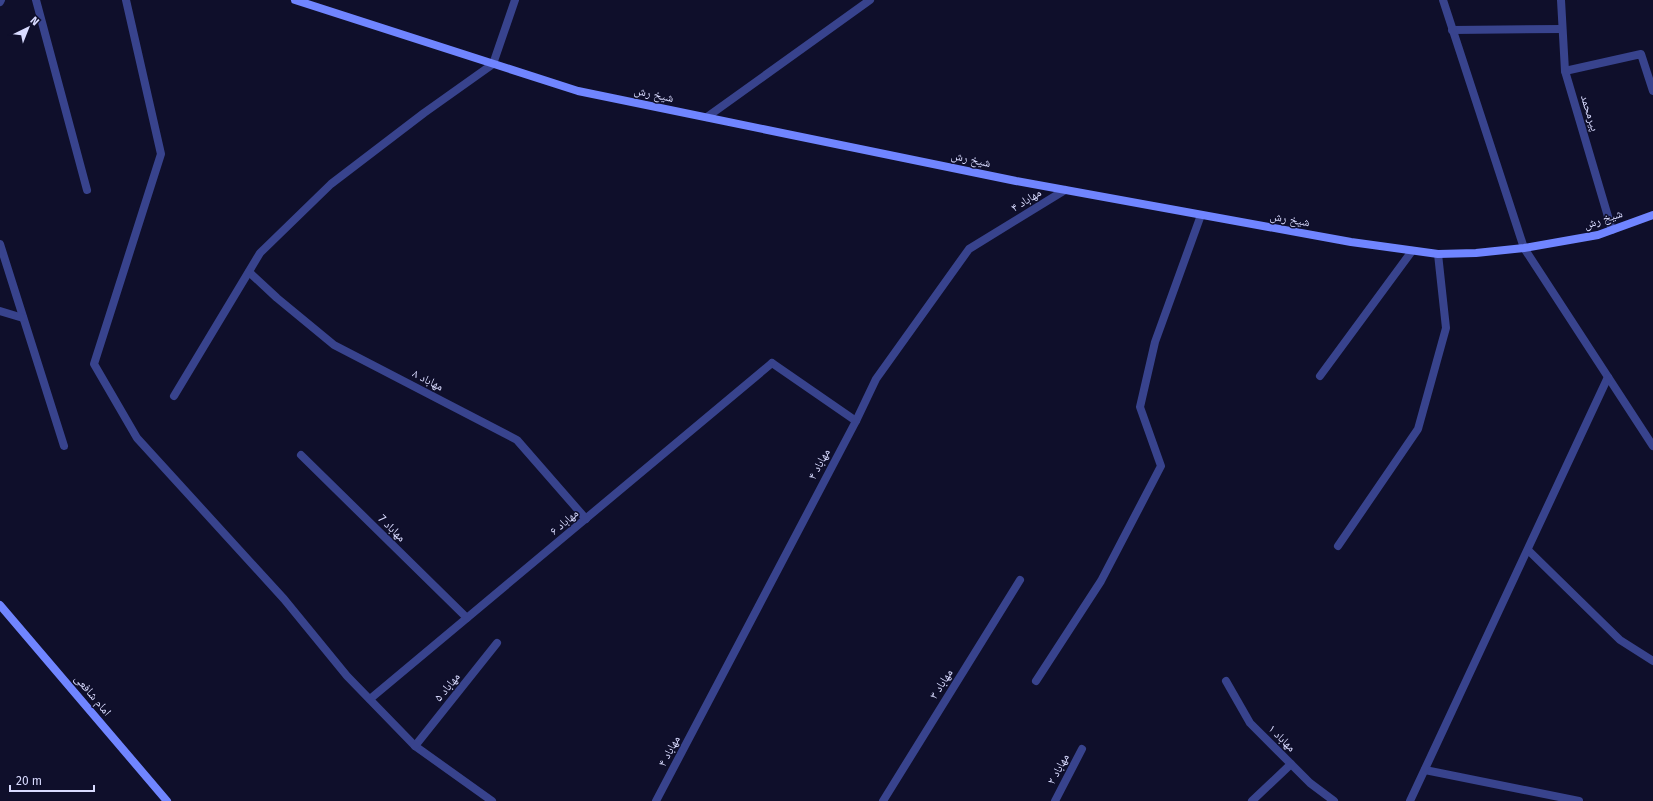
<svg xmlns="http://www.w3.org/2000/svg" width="1653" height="801" viewBox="0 0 1653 801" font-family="'Fira Sans','Noto Naskh Arabic',sans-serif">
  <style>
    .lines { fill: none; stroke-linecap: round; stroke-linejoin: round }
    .lane { stroke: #38438d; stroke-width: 8 }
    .street { stroke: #38438d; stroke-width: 8 }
    .secondary { stroke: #7085ff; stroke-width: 8 }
    .labels { text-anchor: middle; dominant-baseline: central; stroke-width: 3; stroke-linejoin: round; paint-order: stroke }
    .street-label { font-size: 12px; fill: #d9dbff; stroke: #0f0f2b }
  </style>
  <rect width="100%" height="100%" fill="#0f0f2b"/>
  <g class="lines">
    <g class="lane">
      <polyline points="36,0 87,190"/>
      <polyline points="0,2 1,0"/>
      <polyline points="1452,30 1562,29"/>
      <polyline points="1565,71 1641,54 1653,91"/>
      <polyline points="0,244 64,446"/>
      <polyline points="0,311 23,318"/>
      <polyline points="1320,376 1412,251"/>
      <polyline points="174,396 260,253 331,184 424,113 493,64 515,0"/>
      <polyline points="1338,546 1418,429 1446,328 1438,254"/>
      <polyline points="1036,681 1101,581 1161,466 1140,407 1155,342 1201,215"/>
      <polyline points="1226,681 1250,723 1310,783 1334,801"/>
      <polyline points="370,699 772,363"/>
      <polyline points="1055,801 1082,749"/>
      <polyline points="1252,801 1291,764"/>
    </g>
    <g class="street">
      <polyline points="126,0 161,154 94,364 137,438 284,599 347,676 415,746 492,801"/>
      <polyline points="1443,0 1524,248 1653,446"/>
      <polyline points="1561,0 1565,71 1612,230"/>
      <polyline points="707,117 870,0"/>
      <polyline points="249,272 277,298 334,345 517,440 586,519"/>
      <polyline points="772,363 856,421"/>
      <polyline points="301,455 467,618"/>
      <polyline points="1528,550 1620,640 1653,661"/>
      <polyline points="415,746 497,643"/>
      <polyline points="1425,770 1579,801"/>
      <polyline points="656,801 856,421 876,379 969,249 1065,190"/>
      <polyline points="883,801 1020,580"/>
      <polyline points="1410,801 1608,377"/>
    </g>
    <g class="secondary">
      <polyline points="295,0 578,91 1016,181 1351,242 1438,254 1476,253 1524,248 1598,235 1653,215"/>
      <polyline points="0,605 167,801"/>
    </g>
  </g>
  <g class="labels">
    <g class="street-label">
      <text transform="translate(654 94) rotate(12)">شیخ رش</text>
      <text transform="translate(1590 113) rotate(73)">پیرمحمد</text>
      <text transform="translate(971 159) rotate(12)">شیخ رش</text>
      <text transform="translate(1026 200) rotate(-32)">مهاباد ۴</text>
      <text transform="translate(1290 219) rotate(10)">شیخ رش</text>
      <text transform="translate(1603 219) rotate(-18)">شیخ رش</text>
      <text transform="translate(428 380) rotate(27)">مهاباد ۸</text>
      <text transform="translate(819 464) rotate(-62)">مهاباد ۴</text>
      <text transform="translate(564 522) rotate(-40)">مهاباد ۶</text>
      <text transform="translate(392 528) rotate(44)">مهاباد 7</text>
      <text transform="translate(941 684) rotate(-58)">مهاباد ۳</text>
      <text transform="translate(447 687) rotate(-51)">مهاباد ۵</text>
      <text transform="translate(93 695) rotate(50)">امام شافعی</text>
      <text transform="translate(1282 738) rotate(45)">مهاباد ۱</text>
      <text transform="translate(669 751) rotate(-62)">مهاباد ۴</text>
      <text transform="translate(1058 769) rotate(-62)">مهاباد ۲</text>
    </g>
  </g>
  <g transform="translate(28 28) rotate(43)" stroke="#0f0f2b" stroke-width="3" paint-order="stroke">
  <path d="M0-3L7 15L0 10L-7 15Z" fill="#d9dbff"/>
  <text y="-6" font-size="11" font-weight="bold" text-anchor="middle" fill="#d9dbff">N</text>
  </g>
  <path d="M10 785v6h84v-6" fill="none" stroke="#d9dbff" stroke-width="2"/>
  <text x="16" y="785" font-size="12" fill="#d9dbff" stroke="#0f0f2b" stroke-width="3" paint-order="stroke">20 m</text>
</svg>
